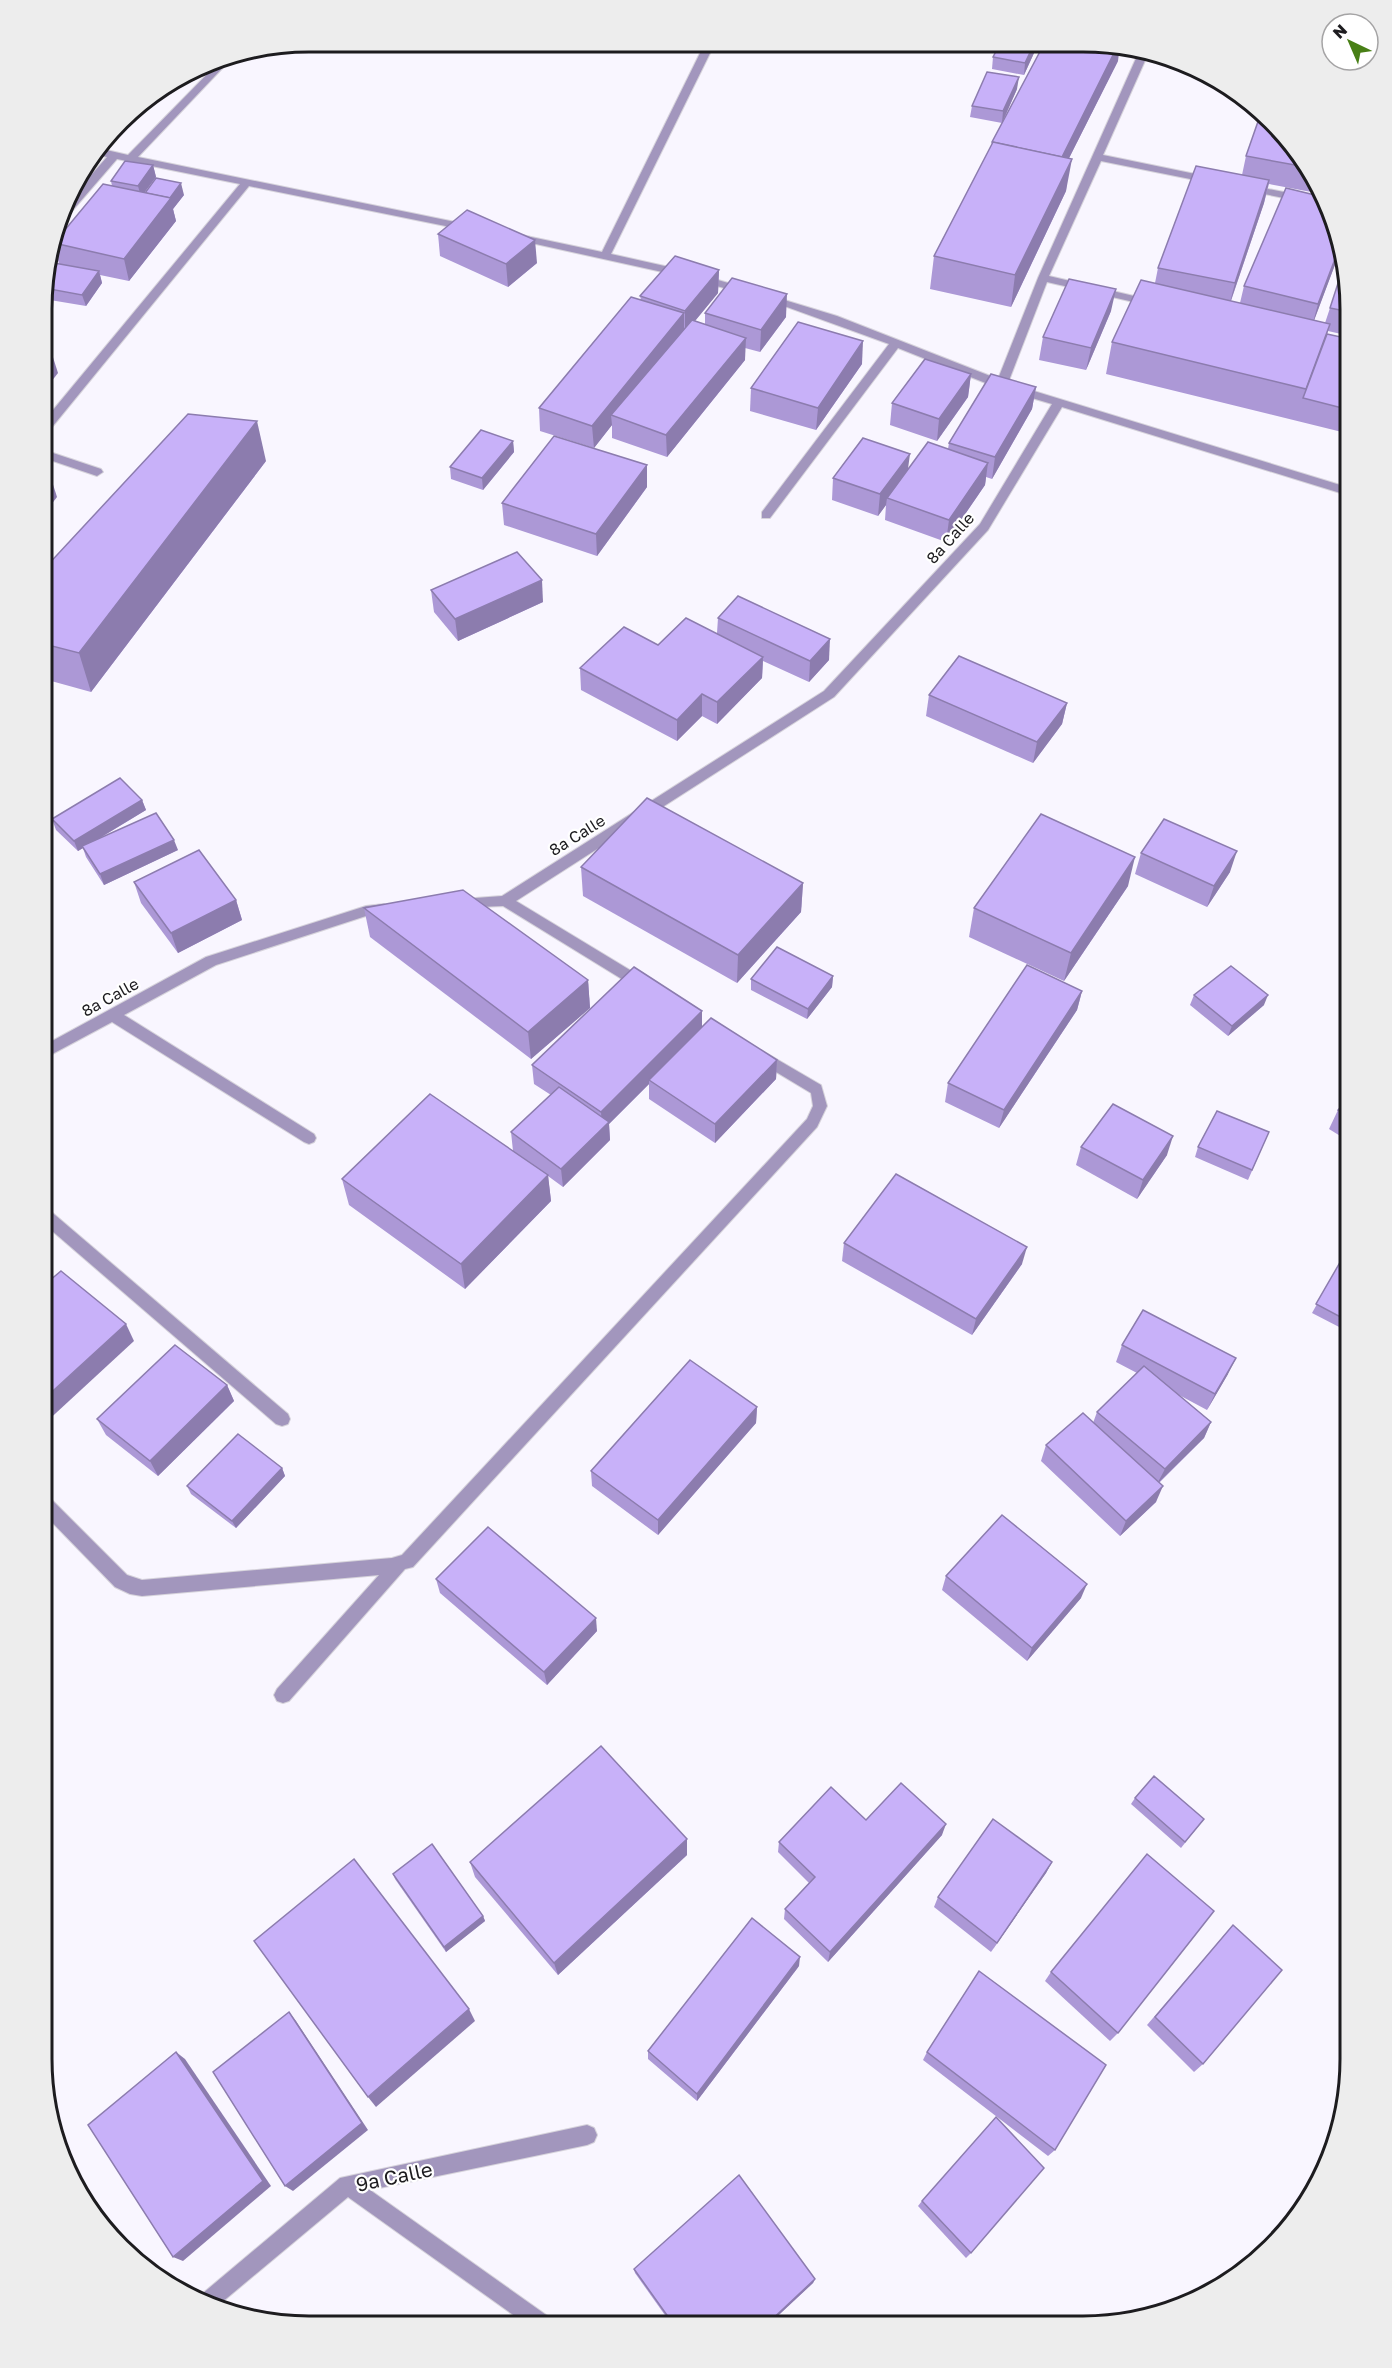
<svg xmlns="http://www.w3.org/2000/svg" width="1392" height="2368" viewBox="0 0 1392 2368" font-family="'Golos Text',sans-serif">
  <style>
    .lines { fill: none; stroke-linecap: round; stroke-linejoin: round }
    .minor-casing { stroke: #d6d3db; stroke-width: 2 }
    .minor { fill: #a296bd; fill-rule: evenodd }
    .wall { fill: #ac98d6 }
    .shaded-wall { fill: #8c7cae }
    .building { fill: #c8b1f9; stroke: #8c7cae; stroke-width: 1.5 }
    .labels { text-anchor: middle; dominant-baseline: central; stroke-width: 4.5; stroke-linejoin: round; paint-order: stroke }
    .street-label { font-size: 16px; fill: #1d1c1f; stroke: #fff }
    .near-street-label { font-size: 20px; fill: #1d1c1f; stroke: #fff }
    .rim { fill: none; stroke: #1d1c1f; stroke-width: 3 }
  </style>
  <rect width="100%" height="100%" fill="#f9f6ff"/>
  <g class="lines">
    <defs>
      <g id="minor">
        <polygon points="705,43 715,43 611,254 687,271 749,289 749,293 745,294 685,277 513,239 512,237 517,234 602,252"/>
        <polygon points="1143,51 1148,54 1103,155 1210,177 1215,180 1210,183 1101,161 1049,276 1151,300 1157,303 1151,306 1047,282 1008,383 1350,488 1350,496 1062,407 988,530 834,697 516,901 648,981 650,985 648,989 638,989 503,906 457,908 455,904 457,900 462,899 502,896 824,691 980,524 1052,404 998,388 898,348 770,518 762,518 762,512 889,344 762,298 768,295 837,316 998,379 1038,278 1138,54"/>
        <polygon points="233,57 138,157 470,225 475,228 470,231 249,186 48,432 44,433 44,421 240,184 117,159 66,218 61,219 65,205 107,157 98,155 102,149 128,155 222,59"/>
        <polygon points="1248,185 1325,200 1329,207 1244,190 1243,188"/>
        <polygon points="44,450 101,469 103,472 97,476 44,458"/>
        <polygon points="384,904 391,909 389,913 366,916 216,965 124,1015 314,1134 316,1138 314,1142 309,1144 304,1142 112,1022 43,1059 43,1046 206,957 366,906"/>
        <polygon points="761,1050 821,1085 827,1106 817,1127 413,1567 405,1569 289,1701 283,1703 277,1701 274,1695 277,1689 379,1575 142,1596 130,1594 115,1587 43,1513 43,1494 49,1497 127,1575 142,1580 392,1558 402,1555 807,1119 813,1106 811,1093 756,1060 754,1056 756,1052"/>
        <polygon points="43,1208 48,1209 288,1414 290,1419 288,1424 282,1426 276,1424 43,1223"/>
        <polygon points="587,2125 594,2128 597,2135 594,2142 587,2145 370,2190 549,2317 552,2325 526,2324 348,2197 215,2308 196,2299 340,2178"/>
      </g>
    </defs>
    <use href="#minor" class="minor-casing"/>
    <use href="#minor" class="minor"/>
  </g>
  <g class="wall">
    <polygon points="1034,53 1024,75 992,69 993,57"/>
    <polygon points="1118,61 1069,158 1066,191 1011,307 930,289 934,256 991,146 992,142 1002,123 970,117 972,106 1017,89 1003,121"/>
    <polygon points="1295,147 1322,194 1269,184 1264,203 1231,301 1240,303 1244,286 1339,254 1314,320 1325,323 1330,308 1350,310 1350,336 1328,331 1327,334 1350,339 1350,434 1106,374 1112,342 1155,283 1158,268 1242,175 1246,156"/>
    <polygon points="153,165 156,177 144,193 184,195 173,209 176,221 129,281 100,275 102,283 86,306 44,299 44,277 59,264 54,244 54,242 112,186 111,181"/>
    <polygon points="438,234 537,263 508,287 440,256"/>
    <polygon points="719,270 718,293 695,321 705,324 705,313 786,317 760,352 745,348 745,360 667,457 612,438 612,425 594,448 540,431 539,408 641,300 640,296"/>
    <polygon points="1111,311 1086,370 1039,360 1043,337"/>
    <polygon points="862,364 816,430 750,411 751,388"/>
    <polygon points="971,374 968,397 937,441 890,425 892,403"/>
    <polygon points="1036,387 1032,409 992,479 986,477 985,485 946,542 885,520 886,505 878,516 832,500 833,478 908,469 948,449 949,443"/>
    <polygon points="513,441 514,452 483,490 451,479 450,467"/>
    <polygon points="266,461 91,692 44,679 44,569"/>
    <polygon points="647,465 647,487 597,556 504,525 502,503"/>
    <polygon points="431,590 543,602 458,641 434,612"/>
    <polygon points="718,618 829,660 809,682 763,661 762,678 717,724 702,716 677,741 581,690 580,668 658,645 717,633"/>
    <polygon points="929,695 1067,703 1062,724 1033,763 926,716"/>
    <polygon points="142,800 146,810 100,838 178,850 104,885 86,857 83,848 78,851 56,830 52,819"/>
    <polygon points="1141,853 1230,872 1207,907 1135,874"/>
    <polygon points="581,867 803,883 801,912 737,983 583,896"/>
    <polygon points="134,882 236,900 242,920 178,953 141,903"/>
    <polygon points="1128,886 1064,981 969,937 974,908"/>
    <polygon points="364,908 588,980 590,1008 531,1059 370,937"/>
    <polygon points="1350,948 1350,965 1343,961 1347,950"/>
    <polygon points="833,976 832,987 807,1019 751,990 751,979"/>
    <polygon points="1082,991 1077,1010 999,1128 945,1102 948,1083"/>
    <polygon points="1194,995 1264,1005 1228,1036 1190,1005"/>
    <polygon points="702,1011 702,1027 777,1060 776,1079 715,1143 649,1099 649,1084 609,1124 610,1140 563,1187 548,1176 551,1201 465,1289 349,1205 342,1179 513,1151 511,1132 551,1095 534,1084 532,1065"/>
    <polygon points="1350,1097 1350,1142 1329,1129 1338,1110"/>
    <polygon points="1269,1132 1248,1180 1195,1157 1198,1147"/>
    <polygon points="1081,1147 1167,1155 1137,1199 1076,1165"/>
    <polygon points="844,1243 1022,1264 972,1335 842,1261"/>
    <polygon points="1350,1245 1350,1318 1343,1329 1312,1313"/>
    <polygon points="1122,1345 1228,1374 1207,1410 1179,1395 1211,1422 1204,1438 1159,1483 1156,1502 1120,1536 1041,1461 1046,1445 1093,1423 1097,1412 1137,1373 1116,1362"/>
    <polygon points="227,1385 234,1401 158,1476 106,1435 97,1419"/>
    <polygon points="757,1407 756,1423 658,1535 592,1486 591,1471"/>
    <polygon points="282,1468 285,1476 236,1528 191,1494 187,1486"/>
    <polygon points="946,1576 1081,1598 1027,1661 942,1590"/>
    <polygon points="436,1579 597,1631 547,1685 440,1593"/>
    <polygon points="1135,1798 1204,1819 1181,1848 1131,1804"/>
    <polygon points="866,1820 942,1835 828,1962 784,1919 785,1909 809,1883 778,1852 779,1842"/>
    <polygon points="687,1855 558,1975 475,1877 470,1862"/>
    <polygon points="1052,1862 1046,1873 991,1952 934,1907 938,1897"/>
    <polygon points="393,1874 483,1916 485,1921 446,1952 395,1879"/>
    <polygon points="1233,1925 1203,2064 1194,2072 1147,2025"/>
    <polygon points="799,1966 697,2101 648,2059 648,2051"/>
    <polygon points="1051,1972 1118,2033 1110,2041 1045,1981"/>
    <polygon points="927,2052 1055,2150 1048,2156 923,2060"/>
    <polygon points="922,2201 971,2253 966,2258 918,2206"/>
    <polygon points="634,2269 815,2279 813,2283 768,2325 672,2325 635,2273"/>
  </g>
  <g class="shaded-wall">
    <polygon points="1034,44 1035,44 1034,53 1024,75 1025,63"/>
    <polygon points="1118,45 1120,45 1118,61 1058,180 1062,157"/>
    <polygon points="1019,77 1017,89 1002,123 1003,111"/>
    <polygon points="1072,159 1066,191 1011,307 1015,275"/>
    <polygon points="153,165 156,177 141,197 138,186"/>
    <polygon points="87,169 89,178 65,207 70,191"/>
    <polygon points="1269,180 1264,203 1229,306 1235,283"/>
    <polygon points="181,183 184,195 173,209 176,221 129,281 124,259"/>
    <polygon points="535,240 537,263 508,287 506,264"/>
    <polygon points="1338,251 1339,254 1312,326 1318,304"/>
    <polygon points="719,270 718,293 685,333 685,311"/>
    <polygon points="99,271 102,283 86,306 82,295"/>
    <polygon points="1116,289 1111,311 1086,370 1091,348"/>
    <polygon points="787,294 786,317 760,352 761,330"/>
    <polygon points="684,313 684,335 611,415 612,425 594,448 592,426"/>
    <polygon points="746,338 745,360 667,457 666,435"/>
    <polygon points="863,341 862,364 816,430 818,408"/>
    <polygon points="51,351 58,373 44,391 44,359"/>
    <polygon points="971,374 968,397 937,441 939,419"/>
    <polygon points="1036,387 1032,409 992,479 995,457"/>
    <polygon points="257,421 266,461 91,692 79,653"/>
    <polygon points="513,441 514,452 483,490 482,478"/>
    <polygon points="910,454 907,476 887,498 886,505 878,516 880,494"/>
    <polygon points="988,463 985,485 946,542 949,520"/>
    <polygon points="647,465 647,487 597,556 596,534"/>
    <polygon points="50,475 57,497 44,514 44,482"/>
    <polygon points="542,580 543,602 458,641 455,619"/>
    <polygon points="830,639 829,660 809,682 810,661"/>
    <polygon points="763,657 762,678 717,724 717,702"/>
    <polygon points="702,694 702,716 677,741 677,720"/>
    <polygon points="1067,703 1062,724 1033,763 1037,742"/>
    <polygon points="142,800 146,810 78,851 74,841"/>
    <polygon points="174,840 178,850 104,885 100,874"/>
    <polygon points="1237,851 1230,872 1207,907 1214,886"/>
    <polygon points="1135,857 1128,886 1064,981 1071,953"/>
    <polygon points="803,883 801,912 737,983 738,955"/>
    <polygon points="236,900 242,920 178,953 171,933"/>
    <polygon points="833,976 832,987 807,1019 808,1009"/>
    <polygon points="588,980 590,1008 531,1059 528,1032"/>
    <polygon points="1082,991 1077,1010 999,1128 1004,1110"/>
    <polygon points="1268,995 1264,1005 1228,1036 1232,1026"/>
    <polygon points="702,1011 702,1030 649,1080 649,1084 609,1124 610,1140 563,1187 561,1169 602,1128 601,1112"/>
    <polygon points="777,1060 776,1079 715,1143 715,1124"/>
    <polygon points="1173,1136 1167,1155 1137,1199 1143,1180"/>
    <polygon points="548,1175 551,1201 465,1289 461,1264"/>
    <polygon points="1027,1247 1022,1264 972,1335 976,1319"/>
    <polygon points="126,1324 134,1341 43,1425 43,1400"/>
    <polygon points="1236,1358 1228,1374 1207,1410 1215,1394"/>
    <polygon points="227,1385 234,1401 158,1476 150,1461"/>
    <polygon points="757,1407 756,1423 658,1535 658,1520"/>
    <polygon points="1211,1422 1204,1438 1157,1484 1165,1469"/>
    <polygon points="282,1468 285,1476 236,1528 232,1521"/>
    <polygon points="1163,1486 1156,1502 1120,1536 1126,1521"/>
    <polygon points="1087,1584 1081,1598 1027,1661 1032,1648"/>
    <polygon points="596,1618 597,1631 547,1685 544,1672"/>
    <polygon points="946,1824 942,1835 828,1962 830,1952"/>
    <polygon points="687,1839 687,1855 558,1975 554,1963"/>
    <polygon points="1052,1862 1046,1873 991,1952 997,1943"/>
    <polygon points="483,1916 485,1921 446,1952 444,1947"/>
    <polygon points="800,1957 799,1966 697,2101 697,2094"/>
    <polygon points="469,2009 475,2021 376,2107 368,2097"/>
    <polygon points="289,2012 296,2021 368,2130 293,2191 285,2186"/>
    <polygon points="176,2052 185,2059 271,2186 183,2261 173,2257"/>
    <polygon points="815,2279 813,2283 768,2325 766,2325"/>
  </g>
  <g class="building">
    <polygon points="1000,44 1034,44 1025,63 993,57"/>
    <polygon points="1044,44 1118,45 1062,157 992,142"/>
    <polygon points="987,72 1019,77 1003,111 972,106"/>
    <polygon points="1261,113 1295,147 1306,167 1246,156"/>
    <polygon points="993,142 1072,159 1015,275 934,256"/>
    <polygon points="125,161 153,165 138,186 111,181"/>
    <polygon points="1196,166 1269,180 1235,283 1158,268"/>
    <polygon points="156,178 181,183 170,198 145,193"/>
    <polygon points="103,184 171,198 124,259 54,243"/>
    <polygon points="1286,188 1323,197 1330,208 1338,251 1318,304 1244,286"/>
    <polygon points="467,210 535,240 506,264 438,234"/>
    <polygon points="675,256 719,270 685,311 640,296"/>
    <polygon points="54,263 99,271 82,295 44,288 44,277"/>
    <polygon points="1342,271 1350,310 1350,312 1330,308"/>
    <polygon points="732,278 787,294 761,330 705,313"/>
    <polygon points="1069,279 1116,289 1091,348 1043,337"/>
    <polygon points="1141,280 1330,324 1306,389 1112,342"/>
    <polygon points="631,297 684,313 592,426 539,408"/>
    <polygon points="692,320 746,338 666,435 611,415"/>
    <polygon points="798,322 863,341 818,408 751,388"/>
    <polygon points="1327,334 1350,339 1350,410 1303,398"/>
    <polygon points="44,349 51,351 44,359"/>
    <polygon points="925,359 971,374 939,419 892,403"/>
    <polygon points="991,374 1036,387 995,457 949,443"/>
    <polygon points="188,414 257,421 79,653 44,644 44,569"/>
    <polygon points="481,430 513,441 482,478 450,467"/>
    <polygon points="554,436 647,465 596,534 502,503"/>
    <polygon points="863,438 910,454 880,494 833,478"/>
    <polygon points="928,442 988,463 949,520 887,498"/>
    <polygon points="44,474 50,475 44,482"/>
    <polygon points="517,552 542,580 455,619 431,590"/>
    <polygon points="738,596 830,639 810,661 718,618"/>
    <polygon points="686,618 763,657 717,702 702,694 677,720 580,668 624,627 658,645"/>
    <polygon points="959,656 1067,703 1037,742 929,695"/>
    <polygon points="120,778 142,800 74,841 52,819"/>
    <polygon points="647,798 803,883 738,955 581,867"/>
    <polygon points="156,813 174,840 100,874 82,846"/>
    <polygon points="1041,814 1135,857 1071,953 974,908"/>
    <polygon points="1164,819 1237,851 1214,886 1141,853"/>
    <polygon points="199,850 236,900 171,933 134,882"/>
    <polygon points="463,890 588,980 528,1032 364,908"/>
    <polygon points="777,947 833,976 808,1009 751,979"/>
    <polygon points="1027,965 1082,991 1004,1110 948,1083"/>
    <polygon points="1231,966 1268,995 1232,1026 1194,995"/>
    <polygon points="634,967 702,1011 601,1112 532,1065"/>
    <polygon points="711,1018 777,1060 715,1124 649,1080"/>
    <polygon points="559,1087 609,1122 561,1169 511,1132"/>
    <polygon points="430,1094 548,1175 461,1264 342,1179"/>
    <polygon points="1350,1097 1350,1118 1338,1110"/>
    <polygon points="1113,1104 1173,1136 1143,1180 1081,1147"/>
    <polygon points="1217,1111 1269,1132 1252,1170 1198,1147"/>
    <polygon points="896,1174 1027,1247 976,1319 844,1243"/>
    <polygon points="1350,1245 1350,1317 1348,1321 1316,1304"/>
    <polygon points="61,1271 126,1324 43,1400 43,1286"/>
    <polygon points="1143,1310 1236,1358 1215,1394 1122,1345"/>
    <polygon points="175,1345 227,1385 150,1461 97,1419"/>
    <polygon points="690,1360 757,1407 658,1520 591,1471"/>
    <polygon points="1144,1366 1211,1422 1165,1469 1097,1412"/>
    <polygon points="1083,1413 1163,1486 1126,1521 1046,1445"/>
    <polygon points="238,1434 282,1468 232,1521 187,1486"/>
    <polygon points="1002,1515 1087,1584 1032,1648 946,1576"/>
    <polygon points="488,1527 596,1618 544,1672 436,1579"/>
    <polygon points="601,1746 687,1839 554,1963 470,1862"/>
    <polygon points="1154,1776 1204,1819 1185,1842 1135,1798"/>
    <polygon points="901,1783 946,1824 830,1952 785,1909 815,1877 779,1842 831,1787 866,1820"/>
    <polygon points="993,1819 1052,1862 997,1943 938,1897"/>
    <polygon points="432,1844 483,1916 444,1947 393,1874"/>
    <polygon points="1147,1854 1214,1911 1118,2033 1051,1972"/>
    <polygon points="354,1859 469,2009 368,2097 254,1941"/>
    <polygon points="752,1918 800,1957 697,2094 648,2051"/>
    <polygon points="1233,1925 1282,1970 1203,2064 1155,2017"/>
    <polygon points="979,1971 1106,2065 1055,2150 927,2052"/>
    <polygon points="289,2012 362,2123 285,2186 213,2072"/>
    <polygon points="176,2052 263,2181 173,2257 88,2125"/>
    <polygon points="996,2117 1044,2168 971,2253 922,2201"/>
    <polygon points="739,2175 815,2279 766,2325 674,2325 634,2269"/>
  </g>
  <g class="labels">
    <g class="street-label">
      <text transform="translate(950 538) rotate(-48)">8a Calle</text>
      <text transform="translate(577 835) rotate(-32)">8a Calle</text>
      <text transform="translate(110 997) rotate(-29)">8a Calle</text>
    </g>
    <g class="near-street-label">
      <text transform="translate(394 2176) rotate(-12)">9a Calle</text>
    </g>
  </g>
  <path d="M0 0H1392V2368H0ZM309 52H1083A257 257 0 0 1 1340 309V2059A257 257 0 0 1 1083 2316H309A257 257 0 0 1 52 2059V309A257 257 0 0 1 309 52Z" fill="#ededed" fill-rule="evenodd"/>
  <path class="rim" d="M309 52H1083A257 257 0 0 1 1340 309V2059A257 257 0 0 1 1083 2316H309A257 257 0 0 1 52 2059V309A257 257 0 0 1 309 52Z"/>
  <g transform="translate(1350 42) rotate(316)"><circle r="28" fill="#ffffff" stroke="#a5a4a5" stroke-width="1.5"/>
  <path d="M0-4.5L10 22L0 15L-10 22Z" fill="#487f16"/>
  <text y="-9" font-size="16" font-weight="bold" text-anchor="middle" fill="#1d1c1f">N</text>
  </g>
</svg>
